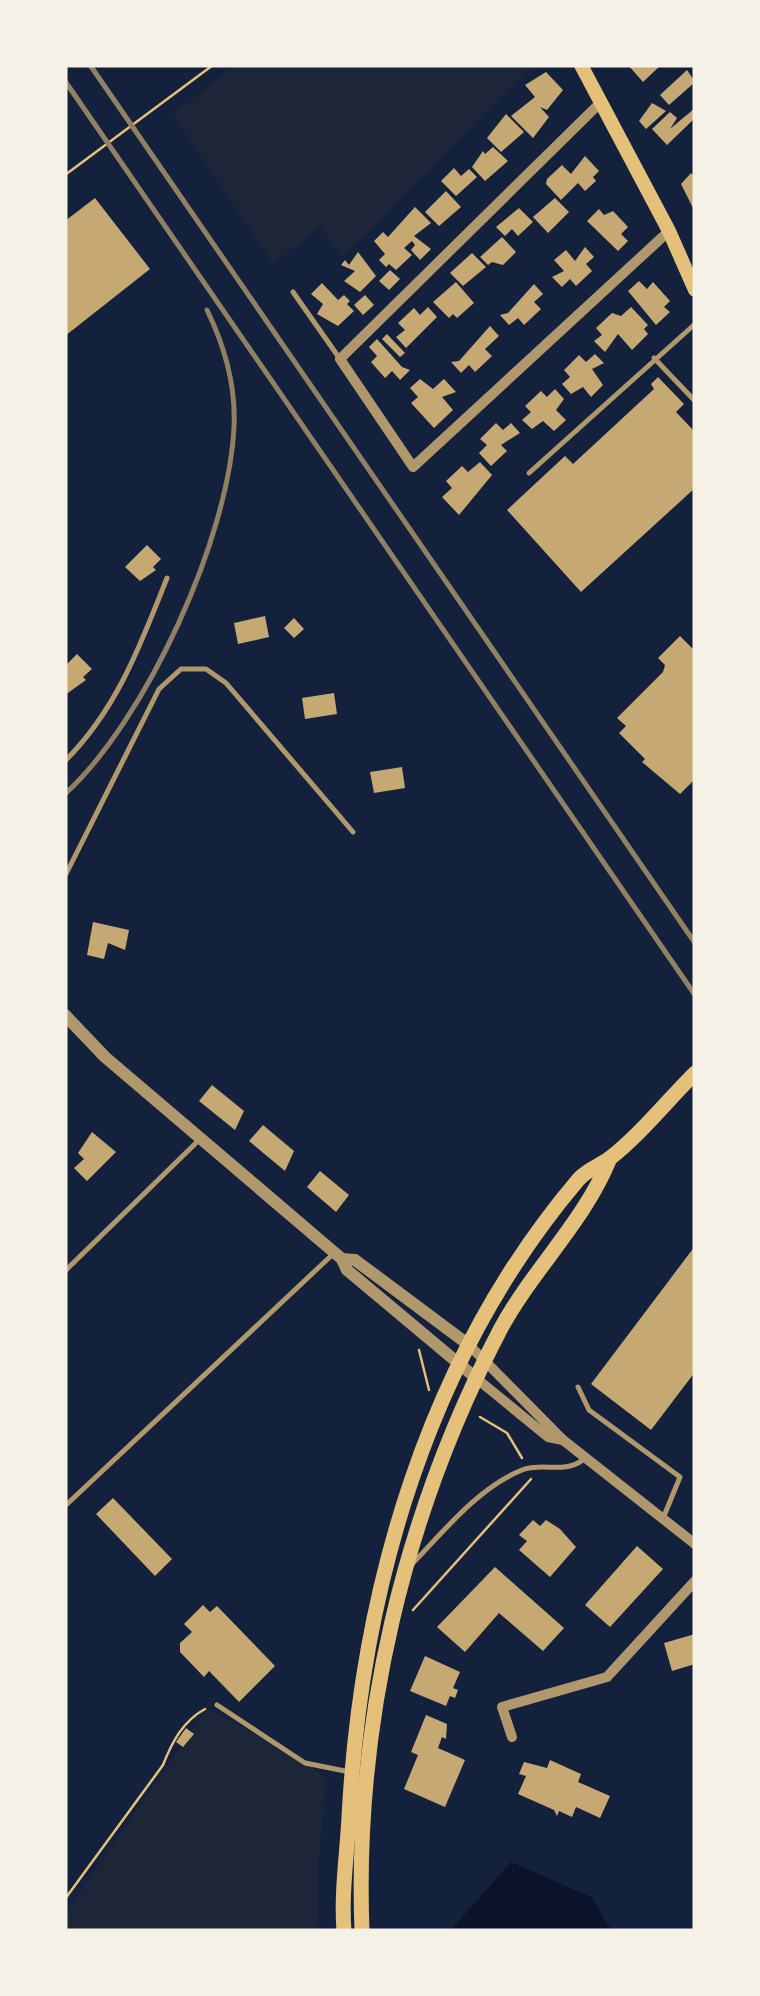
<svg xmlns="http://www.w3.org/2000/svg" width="760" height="1996" viewBox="0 0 760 1996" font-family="Inter,sans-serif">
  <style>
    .green { fill: #1d2539 }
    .water { fill: #0b132b }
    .building { fill: #c6a872 }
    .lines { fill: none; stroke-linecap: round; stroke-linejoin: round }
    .path { stroke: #e5c07b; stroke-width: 2.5 }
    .service { stroke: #b1986c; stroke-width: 5 }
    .minor { stroke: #b1986c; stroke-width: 10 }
    .tertiary { stroke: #b1986c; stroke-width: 12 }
    .secondary { stroke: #e5c07b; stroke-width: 14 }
    .primary { stroke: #e5c07b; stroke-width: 15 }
    .rail { stroke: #918062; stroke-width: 5 }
  </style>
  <rect width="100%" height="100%" fill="#14213d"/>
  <g class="green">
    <polygon points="235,65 532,65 343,257 320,227 273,264 173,115"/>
    <polygon points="207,1708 307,1762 326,1779 318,1867 319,1931 65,1931 65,1914"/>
  </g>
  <polygon class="water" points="511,1862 591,1897 612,1931 450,1931"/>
  <g class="building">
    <polygon points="628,65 661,65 643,82"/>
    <polygon points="687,70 695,82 669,105 660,95"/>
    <polygon points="546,72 563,90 547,110 540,107 549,117 533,138 511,116 535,97 525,85"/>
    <polygon points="652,103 666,111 646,129 639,121"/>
    <polygon points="695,108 695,118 667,145 652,129 670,112 677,118 670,129"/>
    <polygon points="506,114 524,132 501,152 487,138"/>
    <polygon points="493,147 508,161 485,181 472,167 483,151 485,154"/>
    <polygon points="585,156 599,171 593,177 596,181 585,191 578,183 561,200 546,184 547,179 562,165 571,174"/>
    <polygon points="454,168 461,176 469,169 477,177 456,196 441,181"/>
    <polygon points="691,173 695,177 695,212 681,184"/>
    <polygon points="446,191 461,207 439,226 425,212"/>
    <polygon points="95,198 150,269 65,336 65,221"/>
    <polygon points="555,198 569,212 548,233 533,217"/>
    <polygon points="415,207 431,223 414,236 431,249 420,260 411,250 415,245 412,241 404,248 412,255 396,270 389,264 386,267 379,260 385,254 374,241 383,232 388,237"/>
    <polygon points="519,208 533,222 518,236 512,229 505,236 496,227"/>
    <polygon points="599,209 604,215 613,211 628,227 621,234 628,241 618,251 587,221"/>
    <polygon points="502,237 516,252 503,265 492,262 488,265 480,257"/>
    <polygon points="585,247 594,257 586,264 592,271 576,286 570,279 562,287 552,277 564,271 554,260 566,250 575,261"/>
    <polygon points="358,252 376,276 360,292 344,281 355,271 341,265 345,260 349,265"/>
    <polygon points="472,253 486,267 463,286 450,273"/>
    <polygon points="390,270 400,279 389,290 379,281"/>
    <polygon points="639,281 647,289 653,282 670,301 664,307 670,312 656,325 628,291"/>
    <polygon points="456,282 474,303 457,318 453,314 449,318 433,302"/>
    <polygon points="322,283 338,300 344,295 350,301 347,304 354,311 338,326 317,314 323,304 311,294"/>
    <polygon points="534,284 543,294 534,302 541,309 524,325 518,318 509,325 500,315 508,313"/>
    <polygon points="365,295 374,305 363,315 354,305"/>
    <polygon points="428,307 437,317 406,348 396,337 405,330 398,323 414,308 420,315"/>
    <polygon points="631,307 648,325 644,329 648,334 632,350 618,334 605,352 594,341 602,335 596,328 612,313 621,316"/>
    <polygon points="490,326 499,336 485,349 492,356 475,372 469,365 461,373 451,362 459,361"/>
    <polygon points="387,334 405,353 400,357 382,339"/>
    <polygon points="377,339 402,367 410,370 400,380 392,371 385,378 371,362 377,356 369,347"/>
    <polygon points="595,354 604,363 592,369 603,385 591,397 583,387 571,394 562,384 570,377 564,370 579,355 586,362"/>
    <polygon points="658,377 684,404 676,412 695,432 695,488 581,592 507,510 565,456 573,464 654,389 651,384"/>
    <polygon points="420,379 433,389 444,379 456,392 442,397 453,410 434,428 411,403 418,397 410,388"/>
    <polygon points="555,389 564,399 556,410 566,420 554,431 543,421 532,429 522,420 531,412 525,406 541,391 547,397"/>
    <polygon points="496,423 503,430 511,423 520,433 501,445 507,451 491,466 479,453 487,445 480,439"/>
    <polygon points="480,462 492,475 459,515 442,497 452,488 446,481 462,466 468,472"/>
    <polygon points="147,545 161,559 153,567 156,570 140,581 125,567"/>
    <polygon points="265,616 269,637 238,644 234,623"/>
    <polygon points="294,618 304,629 294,638 284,628"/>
    <polygon points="680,636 695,651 695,779 680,794 642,762 645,759 619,733 626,726 617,718 663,672 665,665 658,658"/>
    <polygon points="77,654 92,669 83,677 86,680 65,695 65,666"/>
    <polygon points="334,693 337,714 305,719 302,698"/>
    <polygon points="402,767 405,788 374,793 370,772"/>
    <polygon points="93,922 129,930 125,950 108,943 104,959 87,955"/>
    <polygon points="212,1085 244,1111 235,1130 199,1101"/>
    <polygon points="263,1125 294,1151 285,1171 249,1141"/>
    <polygon points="92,1132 116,1152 87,1181 74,1168 84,1159 78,1153"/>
    <polygon points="320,1171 349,1195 336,1212 307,1187"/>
    <polygon points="695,1246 695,1372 651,1430 591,1384"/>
    <polygon points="113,1498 172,1559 155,1576 96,1514"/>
    <polygon points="533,1520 540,1526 546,1520 560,1529 576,1547 550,1577 519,1550 527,1541 519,1535"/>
    <polygon points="637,1546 663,1569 610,1627 585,1605"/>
    <polygon points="495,1567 564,1628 543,1651 499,1613 465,1652 437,1627"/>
    <polygon points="203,1605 210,1612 217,1606 275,1666 239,1702 209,1671 204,1677 180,1652 180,1643 192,1632 184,1624"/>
    <polygon points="695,1634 695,1664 672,1671 664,1643"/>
    <polygon points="425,1656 460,1672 453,1688 458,1690 455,1698 450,1696 446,1706 410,1691"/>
    <polygon points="426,1715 447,1724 446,1739 442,1737 438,1748 465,1760 445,1807 404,1789 418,1755 411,1752"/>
    <polygon points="186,1728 194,1734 183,1747 176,1742"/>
    <polygon points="550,1760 581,1774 578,1782 610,1796 600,1818 576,1807 572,1817 559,1811 557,1816 554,1810 518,1794 526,1776 519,1774 524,1762 547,1768"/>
  </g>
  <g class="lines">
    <g class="path">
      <polyline points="65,175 213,65"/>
      <polyline points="419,1350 429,1390"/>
      <polyline points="480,1417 507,1433 522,1458"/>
      <polyline points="413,1610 531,1479"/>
      <path d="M65,1899L163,1765C172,1742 183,1721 205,1709"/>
    </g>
    <g class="service">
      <polyline points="293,292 340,359"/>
      <polyline points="654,358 695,401"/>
      <polyline points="529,473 695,324"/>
      <path d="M65,761C117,709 140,646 167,578"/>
      <polyline points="65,876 159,689 181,669 206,669 226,683 353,832"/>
      <polyline points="65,1271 199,1140"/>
      <polyline points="578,1387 589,1410 680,1477 664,1516"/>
      <polyline points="65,1506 332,1255"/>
      <path d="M413,1563C445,1530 478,1488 522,1470C542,1462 564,1474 583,1460"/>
      <polyline points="217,1705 305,1763 350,1772"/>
    </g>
    <g class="minor">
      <polyline points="599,104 340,359 413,467 669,231"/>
      <polyline points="469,1345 563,1440 695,1544"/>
      <polyline points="476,1378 548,1437 563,1440"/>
      <polyline points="512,1737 502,1707 607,1677 695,1581"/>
    </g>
    <g class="tertiary">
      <polyline points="65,1015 105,1057 342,1259 347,1270 476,1378"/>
      <polyline points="342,1259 355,1260 469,1345"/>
    </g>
    <polyline class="secondary" points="581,65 669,231 695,290"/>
    <g class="primary">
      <path d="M344,1931C341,1894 347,1855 349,1817C361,1589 428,1357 578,1180C586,1170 599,1166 609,1159C640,1135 667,1101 695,1073"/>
      <path d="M362,1931C354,1723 404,1514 500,1330C532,1270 585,1221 610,1158"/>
    </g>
    <g class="rail">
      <polyline points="90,65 695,943"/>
      <polyline points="65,81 695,995"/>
      <path d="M65,794C147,719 229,537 234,427C236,387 224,345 207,310"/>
    </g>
  </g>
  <rect width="760" height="1996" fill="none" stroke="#f6f1e7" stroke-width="135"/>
</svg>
